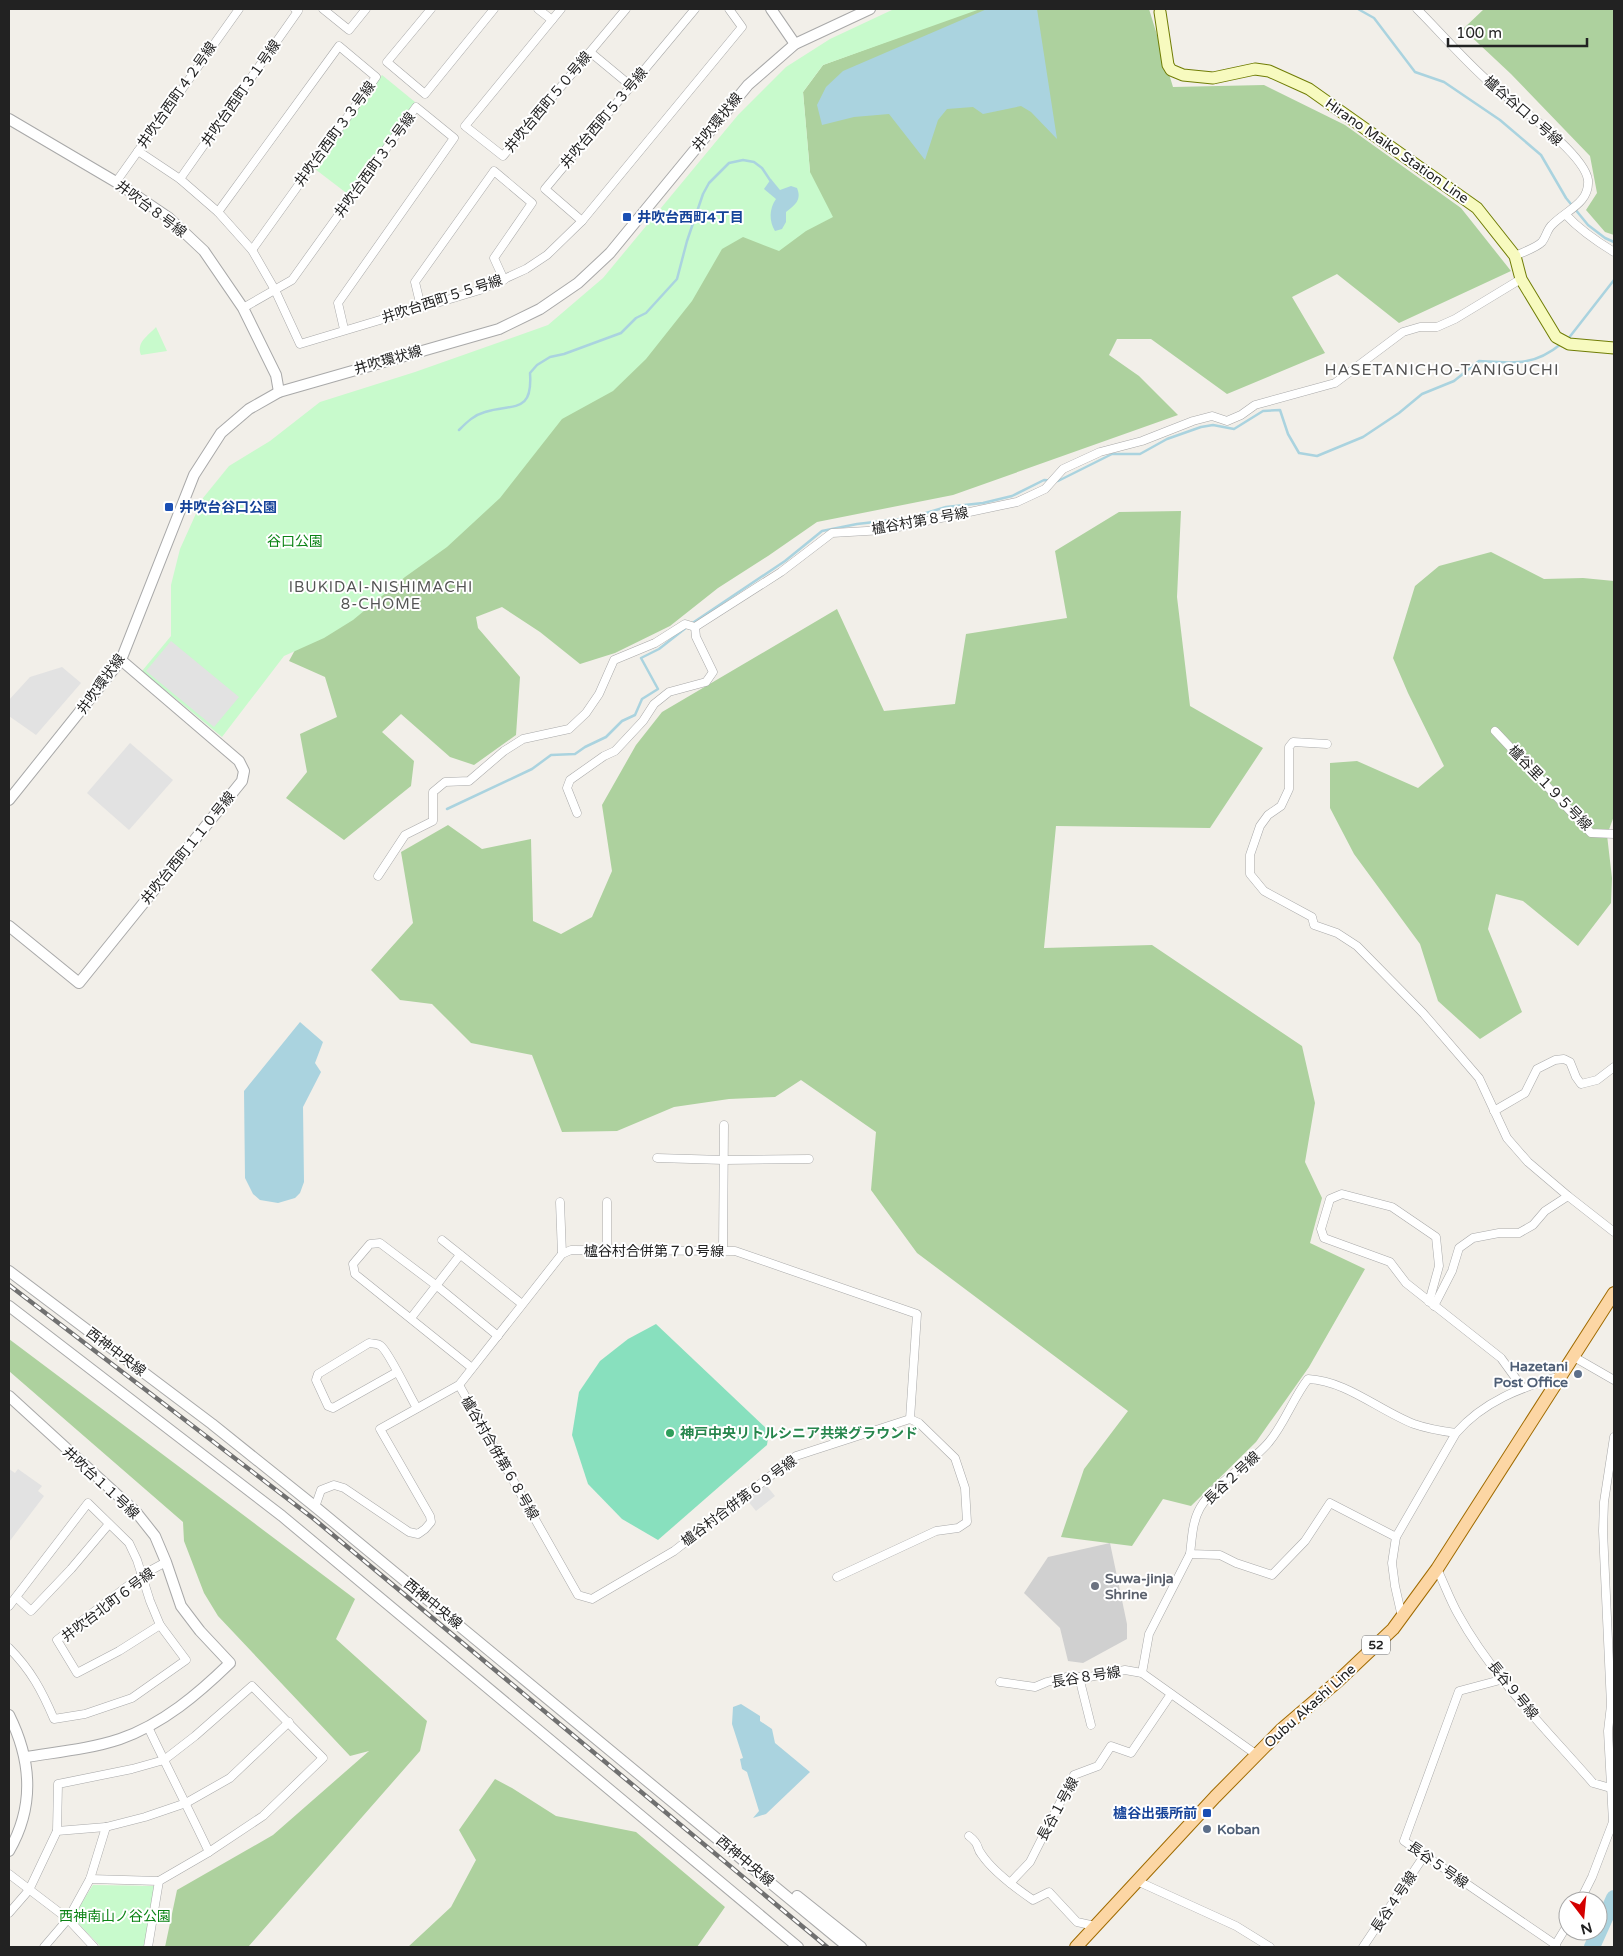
<svg xmlns="http://www.w3.org/2000/svg" width="1623" height="1956" viewBox="0 0 1623 1956" font-family="'Varela Round','Noto Sans JP',sans-serif">
  <style>
    .religious { fill: #d0d0d0 }
    .forest { fill: #add19e }
    .park { fill: #c8facc }
    .pitch { fill: #88e0be }
    .parking { fill: #e2e2e2 }
    .water { fill: #aad3df }
    .lines { fill: none; stroke-linecap: round; stroke-linejoin: round }
    .stream { stroke: #aad3df; stroke-width: 2.5 }
    .river { stroke: #aad3df; stroke-width: 16 }
    .minor-casing { stroke: #a9a9a9; stroke-width: 9 }
    .tertiary-casing { stroke: #a9a9a9; stroke-width: 12 }
    .secondary-casing { stroke: #707d05; stroke-width: 13 }
    .primary-casing { stroke: #a06b00; stroke-width: 14 }
    .minor { stroke: #fff; stroke-width: 8 }
    .tertiary { stroke: #fff; stroke-width: 10 }
    .secondary { stroke: #f7fabf; stroke-width: 11 }
    .primary { stroke: #fcd6a4; stroke-width: 12 }
    .rail-casing { stroke: #707070; stroke-width: 4.5 }
    .rail { stroke: #fff; stroke-width: 2.5; stroke-dasharray: 8; stroke-linecap: butt }
    .transit-dot { fill: #1a4fb4; stroke: #fff; stroke-width: 2 }
    .service-dot { fill: #5c6f8a; stroke: #fff; stroke-width: 2 }
    .leisure-dot { fill: #2e9e5b; stroke: #fff; stroke-width: 2 }
    .worship-dot { fill: #6b7280; stroke: #fff; stroke-width: 2 }
    .labels { text-anchor: middle; dominant-baseline: central; stroke-width: 4; stroke-linejoin: round; paint-order: stroke }
    .shield { fill: #fff; stroke: #646464; stroke-width: 1 }
    .shield-label { font-size: 12px; font-weight: bold; fill: #222 }
    .street-label { font-size: 14px; fill: #222; stroke: #fff }
    .transit-label { font-size: 14px; font-weight: bold; fill: #164399; stroke: #fff; text-anchor: start }
    .park-label { font-size: 14px; fill: #0c8416; stroke: #fff }
    .service-label { font-size: 14px; font-weight: bold; fill: #4e5e75; stroke: #fff; text-anchor: end }
    .leisure-label { font-size: 14px; font-weight: bold; fill: #27864d; stroke: #fff; text-anchor: start }
    .worship-label { font-size: 14px; font-weight: bold; fill: #5b616d; stroke: #fff; text-anchor: start }
    .neighbourhood-label { font-size: 15px; letter-spacing: 1px; fill: #555; stroke: #fff }
    .quarter-label { font-size: 16px; letter-spacing: 1px; fill: #555; stroke: #fff }
  </style>
  <rect width="100%" height="100%" fill="#f2efe9"/>
  <polygon class="religious" points="1110,1543 1127,1624 1127,1639 1083,1663 1068,1661 1060,1628 1024,1593 1048,1557"/>
  <g class="forest">
    <polygon points="976,9 1149,9 1173,87 1264,85 1345,125 1461,208 1511,271 1399,323 1337,274 1292,297 1325,353 1227,394 1151,339 1117,339 1109,355 1139,376 1178,415 953,495 817,522 768,556 718,588 670,626 615,653 580,664 540,632 502,607 476,617 478,628 520,677 516,735 474,765 450,757 401,714 382,732 414,761 411,786 344,840 286,798 307,772 300,734 337,717 325,677 289,661 311,621 710,244 810,172 803,92 823,65"/>
    <polygon points="1484,9 1614,9 1614,235 1605,232 1586,210 1597,193 1590,156 1511,74 1463,29"/>
    <polygon points="1181,511 1177,597 1190,706 1263,748 1210,828 1056,826 1044,948 1152,945 1302,1046 1315,1103 1305,1162 1322,1198 1310,1243 1365,1269 1309,1367 1256,1442 1191,1506 1163,1499 1132,1546 1061,1537 1084,1469 1128,1411 917,1253 871,1190 876,1132 801,1080 775,1097 729,1099 674,1107 617,1131 562,1132 532,1055 471,1043 432,1004 400,1000 371,970 413,923 401,852 448,825 482,849 531,839 533,921 561,934 592,917 612,871 602,805 636,745 662,712 837,609 884,711 955,704 966,634 1067,618 1055,551 1119,512"/>
    <polygon points="1491,552 1544,579 1583,578 1614,581 1614,816 1607,835 1612,878 1611,903 1578,946 1523,901 1496,894 1488,929 1522,1012 1480,1039 1438,1001 1420,944 1354,854 1330,808 1330,763 1357,761 1418,788 1444,766 1408,693 1393,658 1415,586 1439,566"/>
    <polygon points="9,1339 355,1599 336,1639 427,1721 420,1751 248,1947 165,1947 177,1890 273,1835 369,1751 350,1756 218,1616 204,1593 184,1541 183,1522 9,1371"/>
    <polygon points="495,1779 512,1788 556,1816 636,1832 725,1907 697,1947 408,1947 451,1907 476,1860 459,1830"/>
  </g>
  <g class="park">
    <polygon points="894,9 980,9 823,65 803,92 810,172 833,217 806,231 779,251 743,237 722,249 692,301 646,359 613,391 562,419 500,498 447,547 405,577 353,620 324,638 284,656 222,737 142,671 171,636 171,585 180,549 203,498 229,466 270,441 320,402 415,372 548,325 603,278 738,115 786,67 830,39"/>
    <polygon points="382,75 415,102 349,195 315,169"/>
    <path d="M156,327L167,351L141,355C136,342 148,336 156,327Z"/>
    <polygon points="93,1885 154,1886 146,1938 143,1947 101,1947 76,1921 75,1913"/>
  </g>
  <polygon class="pitch" points="656,1324 769,1431 767,1445 658,1540 622,1519 588,1484 572,1435 579,1392 600,1361 628,1339"/>
  <g class="parking">
    <polygon points="171,641 239,697 214,727 146,671"/>
    <polygon points="62,667 81,683 36,735 9,716 9,700 30,677"/>
    <polygon points="130,743 173,780 129,830 87,793"/>
    <polygon points="9,1469 15,1473 18,1469 42,1486 38,1491 44,1496 9,1542"/>
    <polygon points="766,1485 775,1496 756,1511 747,1500"/>
  </g>
  <g class="water">
    <polygon points="987,9 1037,9 1057,139 1031,112 1021,106 983,114 973,107 947,109 938,120 925,160 889,114 854,117 822,125 817,105 826,87 843,71"/>
    <path d="M771,179L780,190L791,186L797,188C802,200 795,205 786,212V222L782,229L775,231C769,221 769,209 776,199L764,189Z"/>
    <polygon points="300,1022 323,1042 315,1063 321,1072 303,1107 304,1182 300,1193 295,1198 278,1203 260,1200 253,1194 245,1178 244,1091"/>
    <polygon points="741,1704 760,1716 760,1721 772,1729 775,1743 810,1772 766,1814 753,1818 759,1811 747,1772 742,1769 740,1759 743,1758 732,1724 733,1707"/>
  </g>
  <g class="lines">
    <g class="stream">
      <polyline points="1358,9 1374,18 1415,72 1444,82 1500,120 1541,155 1566,198 1588,225 1605,238 1614,242"/>
      <polyline points="1568,339 1614,280"/>
      <path d="M459,430C467,422 474,415 485,412C512,403 533,415 530,373L537,365L550,357L564,354L621,333L636,318L646,313L677,279L687,241L703,194L709,183L729,163L743,160L754,162L762,168L770,180"/>
      <path d="M691,624L785,561L822,531L857,524L909,518L946,507L983,503L1012,496L1044,480L1058,481L1112,454H1140L1167,439L1201,427L1213,425L1234,429L1263,411L1280,410L1288,434L1299,453L1317,456L1363,437L1399,413L1422,394L1454,381L1479,361C1512,363 1533,367 1561,344"/>
      <polyline points="447,809 532,769 551,755 575,754 585,747 606,737 622,721 635,715 642,699 658,689 641,658 659,649 687,627"/>
    </g>
    <polyline class="river" points="1592,1947 1614,1898"/>
    <defs>
      <g id="minor">
        <polyline points="323,9 349,30 366,9"/>
        <polyline points="431,9 387,62 425,94 494,9"/>
        <polyline points="538,9 552,20"/>
        <polyline points="561,9 465,126 503,156 626,9"/>
        <path d="M1417,9C1441,33 1464,60 1489,82C1511,102 1584,152 1588,180C1590,204 1564,211 1551,226C1547,230 1546,237 1542,242C1536,248 1523,252 1515,256"/>
        <polyline points="590,52 631,86"/>
        <polyline points="138,151 180,179 218,212 252,250 275,290 300,344 480,290 526,269 547,255 582,221 742,27 729,9"/>
        <polyline points="180,179 298,11 295,9"/>
        <polyline points="116,182 239,9"/>
        <polyline points="218,212 339,46 376,77 252,250"/>
        <path d="M1566,215C1580,230 1596,241 1614,252"/>
        <polyline points="582,221 545,189 695,9"/>
        <polyline points="421,307 415,282 494,171 532,203 494,258 504,280"/>
        <polyline points="243,308 292,280 416,107 454,138 338,303 344,329"/>
        <polyline points="1495,731 1591,833 1614,834"/>
        <polyline points="1327,744 1293,742 1289,747 1289,789 1281,806 1268,815 1260,826 1250,855 1250,874 1264,891 1312,917 1314,925 1337,933 1357,946 1423,1013 1479,1078 1507,1138 1528,1162 1568,1196"/>
        <polyline points="577,813 567,788 570,780 604,756 615,751 643,721 654,704 669,692 706,682 713,672 696,637 695,627"/>
        <polyline points="378,876 405,835 433,821 433,792 445,782 469,781 504,751 523,739 569,729 586,713 599,694 614,660 655,643 685,624 695,627 781,572 832,533 884,530 1017,502 1045,489 1063,469 1100,452 1142,441 1193,421 1212,416 1227,421 1241,415 1255,405 1335,383 1403,332 1420,327 1437,327 1455,319 1521,279"/>
        <polyline points="1494,1111 1525,1093 1537,1069 1555,1060 1564,1059 1570,1062 1576,1077 1581,1084 1597,1080 1614,1067"/>
        <polyline points="657,1158 724,1160 809,1159"/>
        <polyline points="560,1202 562,1254"/>
        <polyline points="442,1240 522,1304"/>
        <polyline points="607,1249 607,1202"/>
        <polyline points="723,1251 724,1125"/>
        <polyline points="1429,1302 1439,1266 1436,1237 1392,1207 1342,1194 1330,1199 1321,1229 1324,1238 1390,1262 1406,1283 1501,1358 1522,1387"/>
        <polyline points="1434,1306 1452,1271 1459,1248 1473,1238 1499,1233 1519,1233 1533,1225 1545,1211 1568,1196 1614,1232"/>
        <polyline points="411,1318 460,1255"/>
        <polyline points="1574,1357 1614,1380"/>
        <polyline points="472,1368 355,1274 353,1264 370,1244 380,1243 437,1286 498,1336"/>
        <path d="M397,1372L333,1408L328,1406L316,1380L318,1374L369,1343C373,1344 377,1343 381,1346C389,1352 410,1397 417,1408"/>
        <polyline points="459,1385 578,1595 592,1599 674,1551 796,1456 910,1419 919,1423 955,1458 965,1488 967,1522 958,1528 936,1531 837,1577"/>
        <path d="M1456,1433C1441,1431 1428,1429 1414,1424C1378,1410 1347,1381 1308,1379C1293,1398 1285,1423 1269,1442C1249,1466 1216,1481 1200,1508C1192,1522 1192,1539 1190,1554L1220,1555L1236,1563L1272,1575L1305,1541L1330,1503L1396,1537L1456,1433C1484,1401 1520,1388 1560,1376"/>
        <polyline points="315,1507 321,1490 334,1485 344,1488 409,1532 418,1534 425,1529 431,1522 430,1516 380,1429 459,1385 562,1254 571,1250 735,1251 917,1314 910,1419"/>
        <polyline points="1396,1537 1392,1563 1395,1586 1402,1617"/>
        <path d="M1437,1569C1444,1583 1450,1600 1458,1614C1492,1676 1546,1729 1593,1783L1614,1789"/>
        <polyline points="16,1597 31,1611 71,1569 109,1524"/>
        <path d="M9,1606L88,1503L129,1543L137,1560L150,1601L160,1625L186,1660L132,1698L85,1714L54,1719C42,1691 31,1670 9,1648"/>
        <polyline points="160,1625 119,1651 77,1673 57,1640 142,1575 166,1562"/>
        <polyline points="1142,1673 1149,1634 1190,1554"/>
        <polyline points="1079,1677 1091,1725"/>
        <polyline points="1504,1679 1459,1691 1404,1841 1556,1945"/>
        <polyline points="1000,1682 1035,1687 1047,1682 1070,1676 1084,1678 1125,1670 1142,1673 1257,1755"/>
        <polyline points="57,1831 106,1827 145,1817 186,1803 230,1778 289,1722"/>
        <path d="M969,1836C981,1845 975,1847 982,1855C993,1871 1017,1889 1033,1900L1049,1892L1077,1922L1095,1926"/>
        <polyline points="9,1874 68,1919 94,1947"/>
        <polyline points="90,1879 159,1881"/>
        <polyline points="1137,1881 1236,1926 1270,1947"/>
        <polyline points="1010,1883 1030,1862 1074,1775 1098,1766 1111,1746 1131,1753 1171,1694"/>
        <polyline points="1580,1901 1592,1877 1613,1822 1608,1731 1611,1705 1603,1531 1604,1502 1614,1437"/>
        <path d="M9,1913L29,1890L57,1831L58,1784L132,1769L164,1760L195,1736L252,1686L323,1758L263,1816L209,1852C189,1810 168,1769 148,1727"/>
        <polyline points="44,1947 68,1919 90,1879 106,1827"/>
        <polyline points="148,1947 159,1881 209,1852"/>
        <polyline points="1363,1947 1424,1856"/>
        <polyline points="1554,1947 1568,1924"/>
      </g>
      <g id="tertiary">
        <polyline points="771,9 795,44"/>
        <polyline points="9,119 116,182 169,218 204,251 243,308 276,375 279,392"/>
        <polyline points="9,800 121,660 194,475 221,433 249,409 279,392 499,329 540,309 578,283 610,253 748,85 795,44 870,9"/>
        <polyline points="9,926 79,983 242,781 244,771 239,761 121,660"/>
        <polyline points="9,1271 212,1424 313,1505 848,1947"/>
        <polyline points="9,1306 282,1516 798,1947"/>
        <path d="M9,1396L136,1512L155,1536L166,1562L181,1606L200,1631L230,1663C198,1694 163,1724 120,1739C90,1749 57,1752 26,1757"/>
        <path d="M9,1715C32,1761 35,1806 9,1851"/>
        <polyline points="797,1896 861,1947"/>
      </g>
      <polyline id="secondary" points="1160,12 1168,65 1171,70 1183,75 1213,78 1255,69 1269,71 1309,89 1477,208 1515,256 1521,279 1556,337 1569,344 1614,348"/>
      <polyline id="primary" points="1076,1947 1215,1797 1282,1729 1338,1681 1393,1629 1437,1569 1614,1293"/>
    </defs>
    <use href="#minor" class="minor-casing"/>
    <use href="#tertiary" class="tertiary-casing"/>
    <use href="#secondary" class="secondary-casing"/>
    <use href="#primary" class="primary-casing"/>
    <use href="#minor" class="minor"/>
    <use href="#tertiary" class="tertiary"/>
    <use href="#secondary" class="secondary"/>
    <use href="#primary" class="primary"/>
    <defs>
      <polyline id="rail" points="9,1285 314,1519 827,1947"/>
    </defs>
    <use href="#rail" class="rail-casing"/>
    <use href="#rail" class="rail"/>
  </g>
  <g class="transit-dot">
    <rect x="622" y="212" width="10" height="10" rx="2.5"/>
    <rect x="164" y="502" width="10" height="10" rx="2.5"/>
    <rect x="1202" y="1808" width="10" height="10" rx="2.5"/>
  </g>
  <g class="service-dot">
    <circle cx="1578" cy="1374" r="5"/>
    <circle cx="1207" cy="1829" r="5"/>
  </g>
  <circle class="leisure-dot" cx="670" cy="1433" r="5"/>
  <circle class="worship-dot" cx="1095" cy="1586" r="5"/>
  <g class="labels">
    <rect class="shield" x="1362" y="1635.5" width="28" height="19" rx="4"/>
    <g class="shield-label">
      <text x="1376" y="1645">52</text>
    </g>
    <g class="street-label">
      <text transform="translate(241 93) rotate(-55)">井吹台西町３１号線</text>
      <text transform="translate(177 95) rotate(-55)">井吹台西町４２号線</text>
      <text transform="translate(548 102) rotate(-50)">井吹台西町５０号線</text>
      <text transform="translate(1523 111) rotate(41)">櫨谷谷口９号線</text>
      <text transform="translate(604 118) rotate(-50)">井吹台西町５３号線</text>
      <text transform="translate(717 122) rotate(-51)">井吹環状線</text>
      <text transform="translate(335 134) rotate(-54)">井吹台西町３３号線</text>
      <text transform="translate(1397 151) rotate(35)">Hirano Maiko Station Line</text>
      <text transform="translate(375 165) rotate(-54)">井吹台西町３５号線</text>
      <text transform="translate(151 209) rotate(37)">井吹台８号線</text>
      <text transform="translate(442 299) rotate(-18)">井吹台西町５５号線</text>
      <text transform="translate(388 360) rotate(-16)">井吹環状線</text>
      <text transform="translate(920 521) rotate(-10)">櫨谷村第８号線</text>
      <text transform="translate(101 684) rotate(-54)">井吹環状線</text>
      <text transform="translate(1550 788) rotate(46)">櫨谷里１９５号線</text>
      <text transform="translate(188 848) rotate(-51)">井吹台西町１１０号線</text>
      <text x="654" y="1251">櫨谷村合併第７０号線</text>
      <text transform="translate(116 1352) rotate(37)">西神中央線</text>
      <text transform="translate(500 1458) rotate(60)">櫨谷村合併第６８号線</text>
      <text transform="translate(1232 1478) rotate(-43)">長谷２号線</text>
      <text transform="translate(101 1483) rotate(43)">井吹台１１号線</text>
      <text transform="translate(739 1501) rotate(-37)">櫨谷村合併第６９号線</text>
      <text transform="translate(433 1604) rotate(39)">西神中央線</text>
      <text transform="translate(108 1605) rotate(-37)">井吹台北町６号線</text>
      <text transform="translate(1086 1677) rotate(-9)">長谷８号線</text>
      <text transform="translate(1513 1690) rotate(51)">長谷９号線</text>
      <text transform="translate(1310 1706) rotate(-42)">Oubu Akashi Line</text>
      <text transform="translate(1058 1809) rotate(-61)">長谷１号線</text>
      <text transform="translate(745 1861) rotate(40)">西神中央線</text>
      <text transform="translate(1438 1865) rotate(35)">長谷５号線</text>
      <text transform="translate(1394 1902) rotate(-56)">長谷４号線</text>
    </g>
    <g class="transit-label">
      <text x="637" y="217">井吹台西町4丁目</text>
      <text x="179" y="507">井吹台谷口公園</text>
      <text x="1197" y="1813" text-anchor="end">櫨谷出張所前</text>
    </g>
    <g class="park-label">
      <text x="295" y="541">谷口公園</text>
      <text x="115" y="1916">西神南山ノ谷公園</text>
    </g>
    <g class="service-label">
      <text x="1568" y="1366">Hazetani<tspan x="1568" dy="16">Post Office</tspan></text>
      <text x="1217" y="1829" text-anchor="start">Koban</text>
    </g>
    <g class="leisure-label">
      <text x="680" y="1433">神戸中央リトルシニア共栄グラウンド</text>
    </g>
    <g class="worship-label">
      <text x="1105" y="1578">Suwa-jinja<tspan x="1105" dy="16">Shrine</tspan></text>
    </g>
    <g class="neighbourhood-label">
      <text x="381" y="587">IBUKIDAI-NISHIMACHI<tspan x="381" dy="17">8-CHOME</tspan></text>
    </g>
    <g class="quarter-label">
      <text x="1442" y="370">HASETANICHO-TANIGUCHI</text>
    </g>
  </g>
  <rect width="1623" height="1956" fill="none" stroke="#222222" stroke-width="20"/>
  <g transform="translate(1583 1916) rotate(164)"><circle r="24" fill="#ffffff" stroke="#a7a7a7"/>
  <path d="M0-4L9 19L0 12L-9 19Z" fill="#d40000"/>
  <text y="-8" font-size="14" font-weight="bold" text-anchor="middle" fill="#222222">N</text>
  </g>
  <path d="M1448 38v8h139v-8" fill="none" stroke="#222222" stroke-width="2.5"/>
  <text x="1456" y="38" font-size="15" fill="#222222" stroke="#ffffff" stroke-width="4" paint-order="stroke">100 m</text>
</svg>
